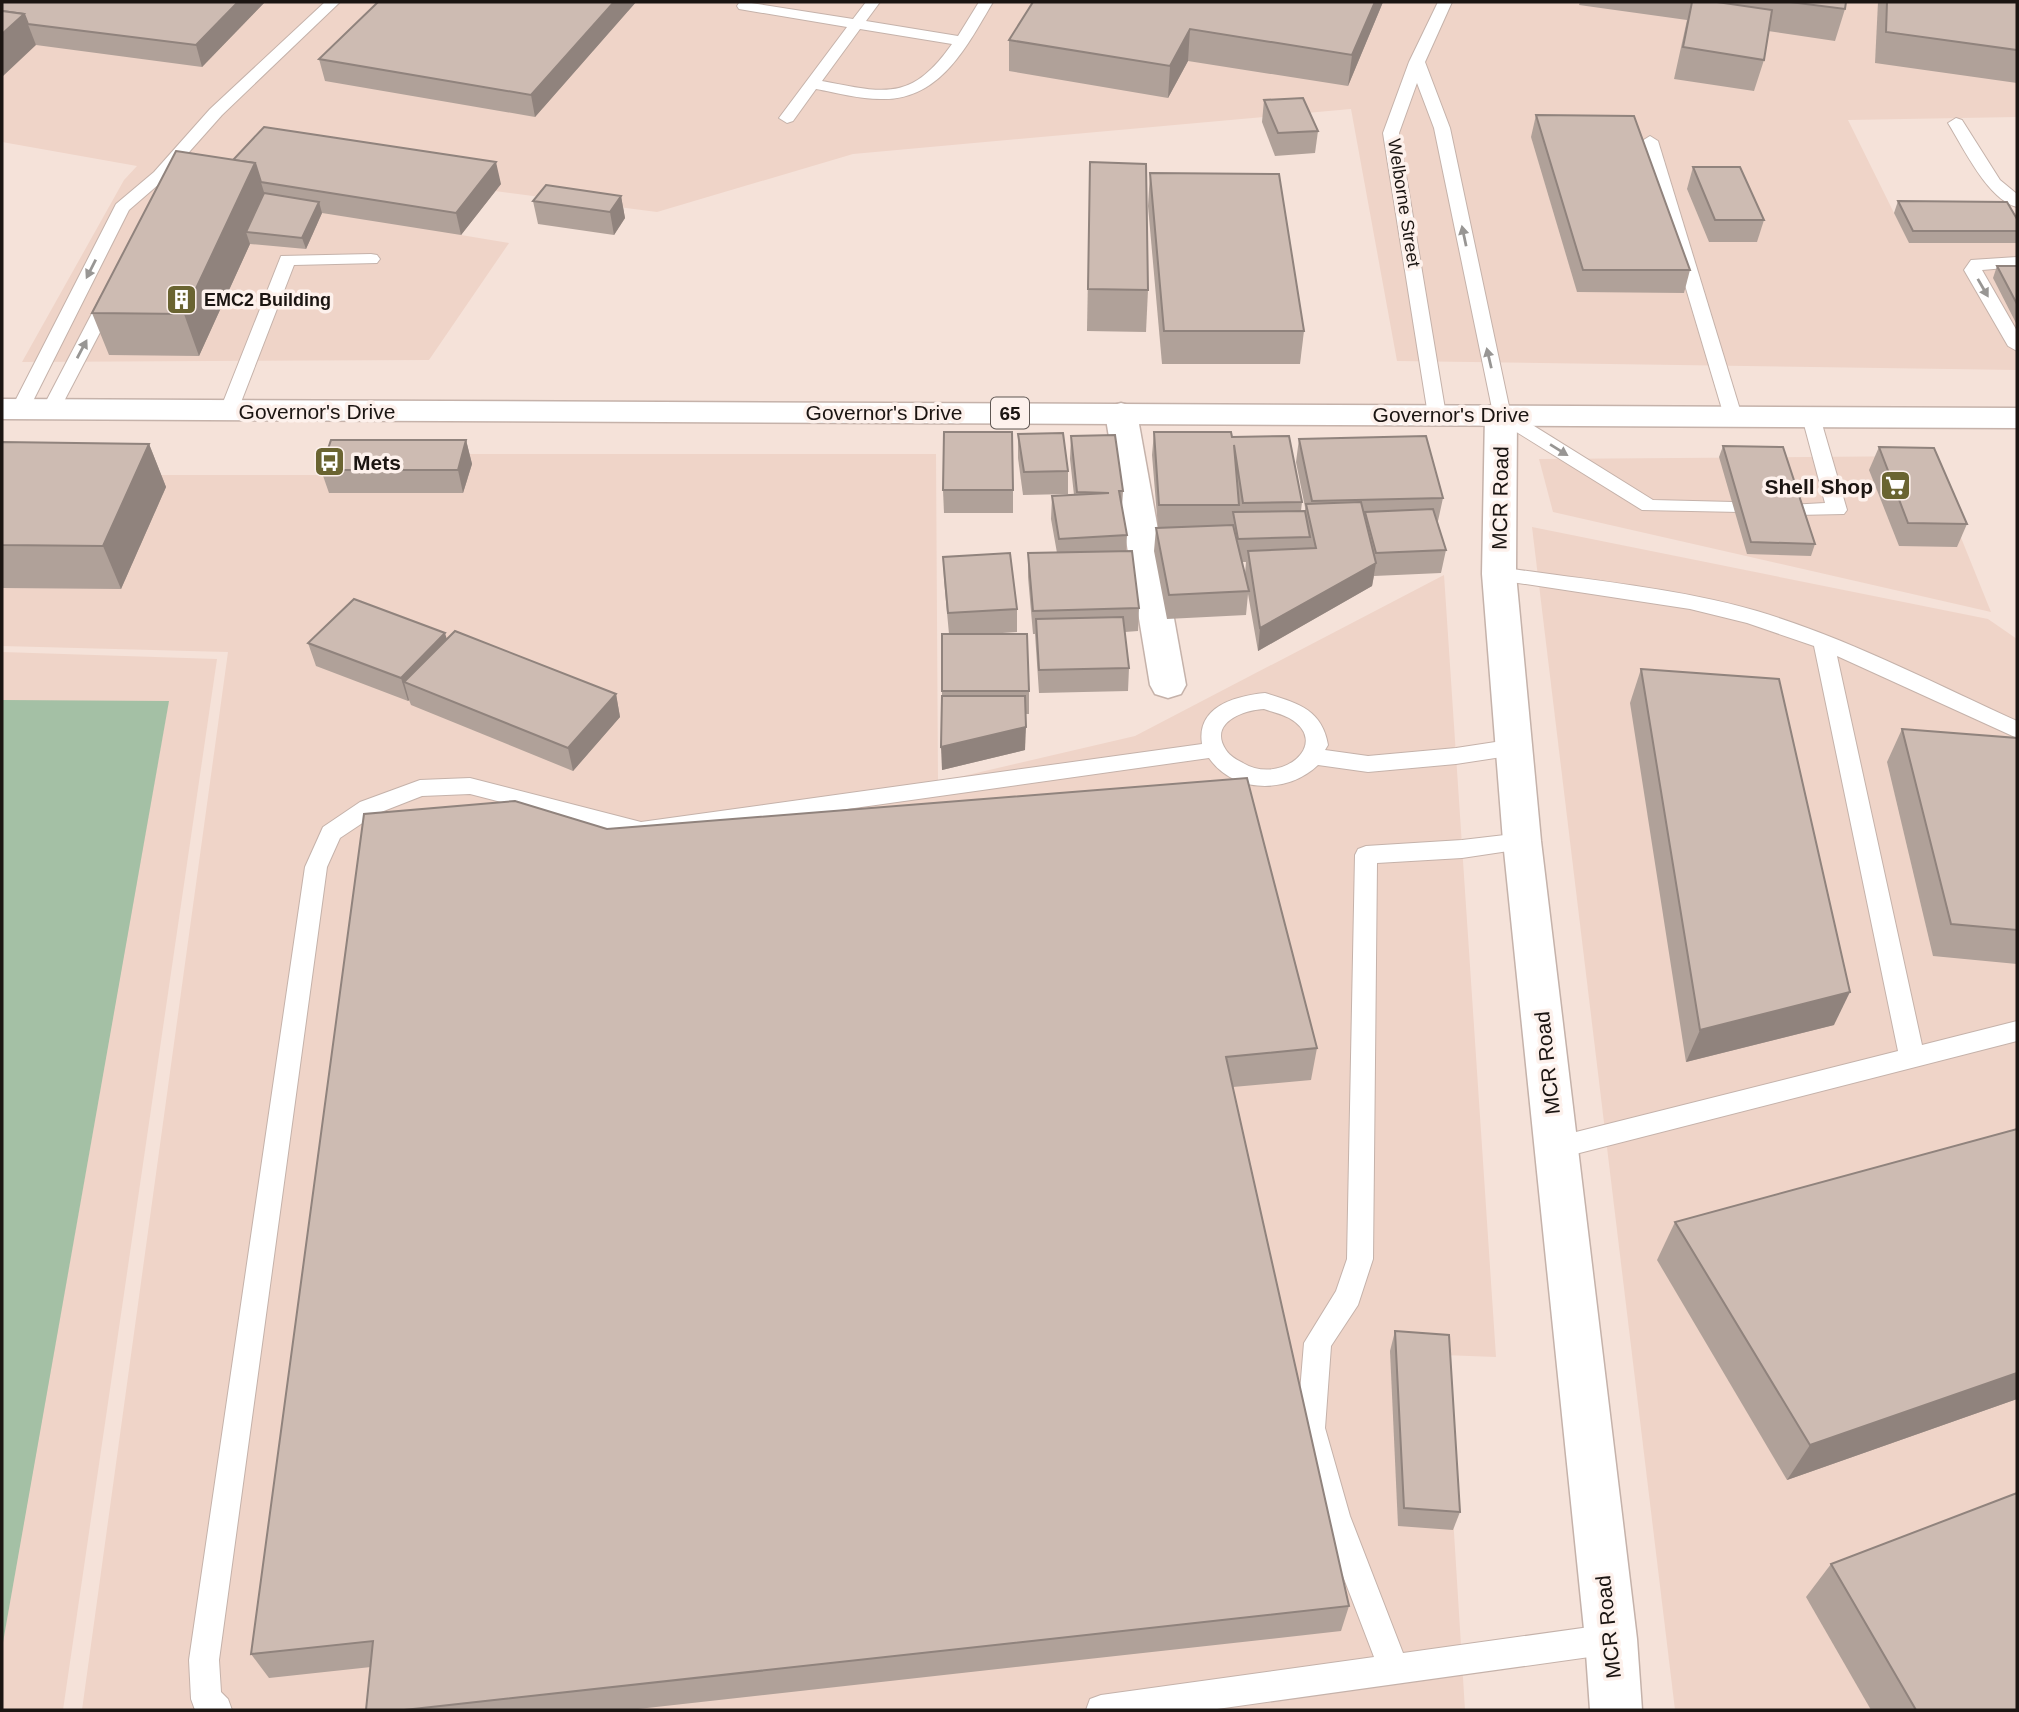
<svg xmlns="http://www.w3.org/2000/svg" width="2019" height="1712" viewBox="0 0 2019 1712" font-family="Helvetica,sans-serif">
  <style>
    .built { fill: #efd4c8 }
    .green { fill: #a4c0a5 }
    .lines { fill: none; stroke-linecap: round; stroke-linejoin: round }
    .lane-casing { stroke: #c5b2aa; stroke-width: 2 }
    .street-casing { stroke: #c5b2aa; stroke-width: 3 }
    .highway-casing { stroke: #c5b2aa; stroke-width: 3 }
    .lane { fill: #fff; fill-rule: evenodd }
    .street { fill: #fff; fill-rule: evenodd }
    .highway { fill: #fff; fill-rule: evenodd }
    .wall { fill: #b0a199; fill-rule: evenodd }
    .shaded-wall { fill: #90837d }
    .building { fill: #cdbbb2; stroke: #90837d; stroke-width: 2 }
    .oneway { fill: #989694 }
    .labels { text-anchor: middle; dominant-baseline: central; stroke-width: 7; stroke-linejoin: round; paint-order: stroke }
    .far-street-label { font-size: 18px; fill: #1b1512; stroke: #fdf1ec }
    .far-poi-label { font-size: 18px; font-weight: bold; fill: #1b1512; stroke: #fdf1ec; text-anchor: start }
    .shield { fill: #fdf1ec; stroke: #5f5753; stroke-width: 2 }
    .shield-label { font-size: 19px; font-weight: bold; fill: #1b1512 }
    .street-label { font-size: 21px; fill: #1b1512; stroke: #fdf1ec }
    .poi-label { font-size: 21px; font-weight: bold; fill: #1b1512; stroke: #fdf1ec; text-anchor: start }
  </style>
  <rect width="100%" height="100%" fill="#f5e2d9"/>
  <g class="built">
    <polygon points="2,2 2017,2 2017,117 1848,120 1894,213 2017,213 2017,370 1397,361 1351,109 853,154 657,212 495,191 461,235 509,243 429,360 22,362 124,180 137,166 2,142"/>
    <polygon points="333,454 936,454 938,782 1135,736 1444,575 1496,1357 1443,1355 1465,1710 82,1710 228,652 2,646 2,475 324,475"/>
    <polygon points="1928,456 1991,612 1553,512 1539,459"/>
    <polygon points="1532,527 1988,619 2017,639 2017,1710 1675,1710"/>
    <polygon points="2,652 217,659 63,1710 2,1710"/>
  </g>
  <polygon class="green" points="2,700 169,701 2,1648"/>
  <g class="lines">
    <defs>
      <g id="lane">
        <polygon points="325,2 340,2 222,115 166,178 129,210 29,409 27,413 13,413 11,409 116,204 154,172 210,109"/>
        <path d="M745,2L853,19L866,2H880L866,21L958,36L979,2H993C967,46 940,101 881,99C859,99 838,93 816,89L793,121L787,123L779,118L847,27L739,9L737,6L739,3ZM860,29L952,44C911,102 885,93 822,81Z"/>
        <polygon points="1438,2 1452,2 1425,62 1450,128 1510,411 1653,500 1733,502 1740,504 1743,508 1740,512 1642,510 1494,418 1434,128 1417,83 1399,133 1446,415 1437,421 1428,415 1383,133 1409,62"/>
        <path d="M1956,118L1962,120L2000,180L2017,194V207C1988,200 1963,147 1948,123Z"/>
        <polygon points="1650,136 1658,141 1742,416 1740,420 1726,420 1724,416 1642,141"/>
        <polygon points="371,254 377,255 380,259 377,263 294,265 238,410 236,414 222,414 220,410 281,256"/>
        <polygon points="2017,257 2017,267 1982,270 2017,331 2017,351 2008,346 1964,270 1971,260"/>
        <polygon points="110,291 119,296 60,409 58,413 44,413 42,409 101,296"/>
        <polygon points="1811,411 1820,417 1847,510 1844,514 1796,515 1789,513 1786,509 1789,505 1825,503 1802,417"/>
        <path d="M1499,567C1585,580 1673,587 1757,611C1847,638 1932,682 2017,721V738L1837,656L1922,1045L2017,1021V1041L1556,1159L1547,1156L1543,1148L1547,1140L1556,1137L1898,1051L1814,646L1747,623L1690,609L1492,579L1489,574L1492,569Z"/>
        <path d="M1265,693C1297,703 1322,709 1328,745L1325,750L1368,756L1456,748L1515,739L1523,741L1526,747L1523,753L1515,755L1456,764L1368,772L1318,765C1288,794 1234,794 1209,758L641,838L470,794L422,796L376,814L340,838L327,867L219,1660L221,1692L228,1699L232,1710H195L191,1699L189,1660L305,867L323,827L360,802L420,780L470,778L641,822L1202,744C1196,706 1236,696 1265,693ZM1264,709C1272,712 1282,714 1289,718C1333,743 1281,786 1243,763C1237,760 1230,756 1226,750C1208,723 1243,710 1264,709Z"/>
        <polygon points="1522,833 1530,835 1533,841 1530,847 1522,849 1462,858 1377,863 1373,1259 1358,1305 1331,1346 1325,1428 1350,1516 1403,1653 1611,1624 1622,1628 1626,1639 1622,1650 1611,1654 1210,1710 1086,1710 1090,1699 1101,1695 1374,1657 1320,1516 1297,1428 1304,1343 1336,1291 1347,1259 1355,855 1358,849 1366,846 1462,840"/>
      </g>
      <g id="street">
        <polygon points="1121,403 1132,406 1137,413 1186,685 1181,694 1168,698 1155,694 1150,685 1105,413 1110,406"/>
        <polygon points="1501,404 1512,407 1517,414 1516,574 1541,841 1637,1639 1642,1710 1590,1710 1585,1639 1503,841 1482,574 1485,414 1490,407"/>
      </g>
      <polygon id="highway" points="2,399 2017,408 2017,428 2,419"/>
    </defs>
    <use href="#lane" class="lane-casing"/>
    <use href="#street" class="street-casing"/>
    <use href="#highway" class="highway-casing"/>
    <use href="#lane" class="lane"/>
    <use href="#street" class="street"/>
    <use href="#highway" class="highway"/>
  </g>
  <g class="wall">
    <polygon points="2,2 265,2 202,67 36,45"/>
    <polygon points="636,2 535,117 325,81 319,59"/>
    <polygon points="1033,2 1383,2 1348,86 1188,61 1168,98 1009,71 1009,40"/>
    <polygon points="1580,2 1846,2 1845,9 1835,41 1768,31 1764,60 1754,91 1674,79 1687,20 1579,5"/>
    <polygon points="1878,2 2017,2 2017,83 1875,63"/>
    <polygon points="1264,100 1318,131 1315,153 1275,156 1262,122"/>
    <polygon points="1536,115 1690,270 1684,293 1577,292 1531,137"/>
    <polygon points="233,160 501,184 461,235 322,213 306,249 250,244 199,356 109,355 92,313"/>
    <polygon points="1090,162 1148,290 1146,332 1087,331"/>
    <polygon points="1693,167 1764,220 1757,242 1709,242 1687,189"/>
    <polygon points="1150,173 1304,331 1300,364 1162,364 1148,206"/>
    <polygon points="621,196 625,218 614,235 538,224 533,201"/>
    <polygon points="1898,201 2017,219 2017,243 1909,243 1894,213"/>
    <polygon points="1997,266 2017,266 2017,325 1993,278"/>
    <path d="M1154,432L1232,437L1302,502L1301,511H1305V507L1296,462L1299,439L1443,498L1438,521H1437L1446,550L1441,573L1374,576L1372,586L1258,651L1248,594L1246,615L1167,619L1154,551L1156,528H1158L1152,455ZM1242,562H1246L1245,574Z"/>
    <polygon points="1018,434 1068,471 1068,494 1023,495 1018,458"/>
    <polygon points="1071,436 1123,491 1122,507 1127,535 1126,551 1139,608 1138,631 1125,632 1129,668 1128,691 1039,693 1035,634 1033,634 1028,577 1028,553 1057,553 1051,519 1052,496 1074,495 1070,459"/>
    <polygon points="466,440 472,464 463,493 329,493 321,470"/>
    <polygon points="2,442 149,444 166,487 121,589 2,588"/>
    <polygon points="1723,446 1815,544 1811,556 1747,554 1719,457"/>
    <polygon points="1879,447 1967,524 1957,547 1899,546 1869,470"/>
    <polygon points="943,490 1013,490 1013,513 944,513"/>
    <polygon points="943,557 1017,609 1017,632 988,634 1029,691 1029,714 1025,714 1025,750 942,770 942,634 949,634 944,580"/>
    <polygon points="447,639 616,694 620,717 573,771 411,705 409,700 408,701 316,666 308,643"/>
    <polygon points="1641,669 1834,1025 1686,1062 1630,703"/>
    <polygon points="1902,729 2017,738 2017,964 1933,956 1887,762"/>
    <polygon points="364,814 1317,1048 1311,1080 1233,1087 1349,1606 1341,1631 629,1710 366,1710 371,1667 269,1678 251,1654"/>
    <polygon points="2017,1129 2017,1399 1787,1480 1657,1260 1675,1222"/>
    <polygon points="1395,1331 1460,1512 1453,1530 1398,1526 1390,1351"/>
    <polygon points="1831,1564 2017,1710 1871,1710 1806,1597"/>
  </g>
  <g class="shaded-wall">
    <polygon points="238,2 265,2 202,67 196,45"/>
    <polygon points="614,2 636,2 535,117 531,95"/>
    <polygon points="1375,2 1383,2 1348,86 1352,55"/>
    <polygon points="24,14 36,45 2,77 2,34"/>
    <polygon points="1190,29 1188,61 1168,98 1170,66"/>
    <polygon points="496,162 501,184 461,235 456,213"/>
    <polygon points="255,163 268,205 246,232 250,244 199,356 184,314"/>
    <polygon points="621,196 625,218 614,235 610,212"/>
    <polygon points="319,202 322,213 306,249 302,238"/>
    <polygon points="466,440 472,464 463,493 458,470"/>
    <polygon points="149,444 166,487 121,589 103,546"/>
    <polygon points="1376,563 1372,586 1258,651 1260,628"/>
    <polygon points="445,633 452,656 404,682 409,700 408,701 401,678"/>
    <polygon points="616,694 620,717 573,771 568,748"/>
    <polygon points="1026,727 1025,750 942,770 941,747"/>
    <polygon points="1850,992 1834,1025 1686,1062 1700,1030"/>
    <polygon points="2017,1373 2017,1399 1787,1480 1810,1445"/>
  </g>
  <g class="building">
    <polygon points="2,2 238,2 196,45 28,24 24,14 2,11"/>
    <polygon points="378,2 614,2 531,95 319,59"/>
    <polygon points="1033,2 1375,2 1352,55 1190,29 1170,66 1009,40"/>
    <polygon points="1692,2 1717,2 1772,10 1764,60 1683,47"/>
    <polygon points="1790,2 1846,2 1845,9"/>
    <polygon points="1887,2 2017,2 2017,50 1886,32"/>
    <polygon points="2,11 24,14 2,34"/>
    <polygon points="1303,98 1318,131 1278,133 1264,100"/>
    <polygon points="1536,115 1634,116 1690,270 1583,270"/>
    <polygon points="264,127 496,162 456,213 261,182 255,163 233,160"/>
    <polygon points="176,151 255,163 184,314 92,313"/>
    <polygon points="1090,162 1146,164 1148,290 1088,289"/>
    <polygon points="1693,167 1740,167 1764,220 1715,220"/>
    <polygon points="1150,173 1279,174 1304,331 1164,331"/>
    <polygon points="546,185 621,196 610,212 533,201"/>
    <polygon points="264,193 319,202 302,238 246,232"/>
    <polygon points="1898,201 2007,202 2017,219 2017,231 1913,231"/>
    <polygon points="1997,266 2017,266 2017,304"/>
    <polygon points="944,432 1012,432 1013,490 943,490"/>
    <polygon points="1154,432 1231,432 1232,437 1289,436 1302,502 1243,503 1234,445 1239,505 1159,505"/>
    <polygon points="1063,433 1068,471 1024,472 1018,434"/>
    <polygon points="1115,435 1123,491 1119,491 1127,535 1059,539 1052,496 1109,493 1077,492 1071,436"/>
    <polygon points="1426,436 1443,498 1312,501 1299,439"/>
    <polygon points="331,440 466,440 458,470 321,470"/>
    <polygon points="2,442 149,444 103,546 2,545"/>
    <polygon points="1723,446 1783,447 1815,544 1751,542"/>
    <polygon points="1879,447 1934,448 1967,524 1908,523"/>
    <polygon points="1361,502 1376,563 1260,628 1248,551 1316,548 1306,504"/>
    <polygon points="1433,509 1446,550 1376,553 1365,512"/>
    <polygon points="1305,511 1310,537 1238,539 1233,512"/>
    <polygon points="1233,525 1249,591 1169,595 1156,528"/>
    <polygon points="1132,551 1139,608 1033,611 1028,553"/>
    <polygon points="1010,553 1017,609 948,613 943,557"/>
    <polygon points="354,599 445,633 401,678 308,643"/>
    <polygon points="1123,617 1129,668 1039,670 1036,619"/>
    <polygon points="455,631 616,694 568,748 404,682"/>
    <polygon points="942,634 1027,634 1029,691 942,691"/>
    <polygon points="1641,669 1779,679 1850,992 1700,1030"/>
    <polygon points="942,696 1025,696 1026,727 941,747"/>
    <polygon points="1902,729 2017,738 2017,930 1951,924"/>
    <polygon points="1247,778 1317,1048 1226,1057 1349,1606 404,1710 366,1710 373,1641 251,1654 364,814 515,801 607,829"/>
    <polygon points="2017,1129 2017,1373 1810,1445 1675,1222"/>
    <polygon points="1395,1331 1449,1335 1460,1512 1404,1508"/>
    <polygon points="2017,1493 2017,1710 1916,1710 1831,1564"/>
  </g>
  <defs><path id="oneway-solid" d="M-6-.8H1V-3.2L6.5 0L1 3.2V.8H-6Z" transform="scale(1.75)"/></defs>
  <g class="oneway">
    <use href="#oneway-solid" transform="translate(1464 236) rotate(-102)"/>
    <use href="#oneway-solid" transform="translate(91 269) rotate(117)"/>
    <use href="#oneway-solid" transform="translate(1983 288) rotate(60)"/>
    <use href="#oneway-solid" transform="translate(82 349) rotate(-62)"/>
    <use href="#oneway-solid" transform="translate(1489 358) rotate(-103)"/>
    <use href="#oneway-solid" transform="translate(1559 450) rotate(32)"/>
  </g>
  <defs>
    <symbol id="building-square" viewBox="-11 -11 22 22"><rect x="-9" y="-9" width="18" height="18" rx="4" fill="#6a6431" stroke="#fdf1ec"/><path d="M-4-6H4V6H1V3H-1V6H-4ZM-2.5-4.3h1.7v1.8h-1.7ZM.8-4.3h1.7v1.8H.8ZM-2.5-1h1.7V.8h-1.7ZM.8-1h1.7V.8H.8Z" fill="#fff"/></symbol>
    <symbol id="bus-square" viewBox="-11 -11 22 22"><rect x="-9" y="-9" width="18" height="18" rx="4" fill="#6a6431" stroke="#fdf1ec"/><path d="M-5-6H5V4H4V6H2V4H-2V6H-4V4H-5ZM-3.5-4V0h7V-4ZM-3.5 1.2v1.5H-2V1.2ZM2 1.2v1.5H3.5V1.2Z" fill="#fff"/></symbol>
    <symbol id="supermarket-square" viewBox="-11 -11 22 22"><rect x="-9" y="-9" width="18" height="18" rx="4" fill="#6a6431" stroke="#fdf1ec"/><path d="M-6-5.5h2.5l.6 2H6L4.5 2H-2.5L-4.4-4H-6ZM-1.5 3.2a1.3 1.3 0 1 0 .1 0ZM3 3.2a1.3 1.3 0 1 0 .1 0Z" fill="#fff"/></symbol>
  </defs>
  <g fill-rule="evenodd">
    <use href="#building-square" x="164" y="282" width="35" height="35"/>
    <use href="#bus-square" x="312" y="444" width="35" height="35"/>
    <use href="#supermarket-square" x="1878" y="468" width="35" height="35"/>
  </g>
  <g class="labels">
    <g class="far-street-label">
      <text transform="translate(1404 203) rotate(81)">Welborne Street</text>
    </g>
    <g class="far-poi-label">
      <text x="204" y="300">EMC2 Building</text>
    </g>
    <rect class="shield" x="991" y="397.5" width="38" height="31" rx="5"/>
    <g class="shield-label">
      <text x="1010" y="413">65</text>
    </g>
    <g class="street-label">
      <text x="317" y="411">Governor's Drive</text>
      <text x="884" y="412">Governor's Drive</text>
      <text x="1451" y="414">Governor's Drive</text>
      <text transform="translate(1500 498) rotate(-89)">MCR Road</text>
      <text transform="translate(1547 1063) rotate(-96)">MCR Road</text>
      <text transform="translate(1608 1627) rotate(-96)">MCR Road</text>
    </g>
    <g class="poi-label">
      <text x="353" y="462">Mets</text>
      <text x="1873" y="486" text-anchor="end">Shell Shop</text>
    </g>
  </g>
  <rect width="2019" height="1712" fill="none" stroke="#1b1512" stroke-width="7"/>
</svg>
